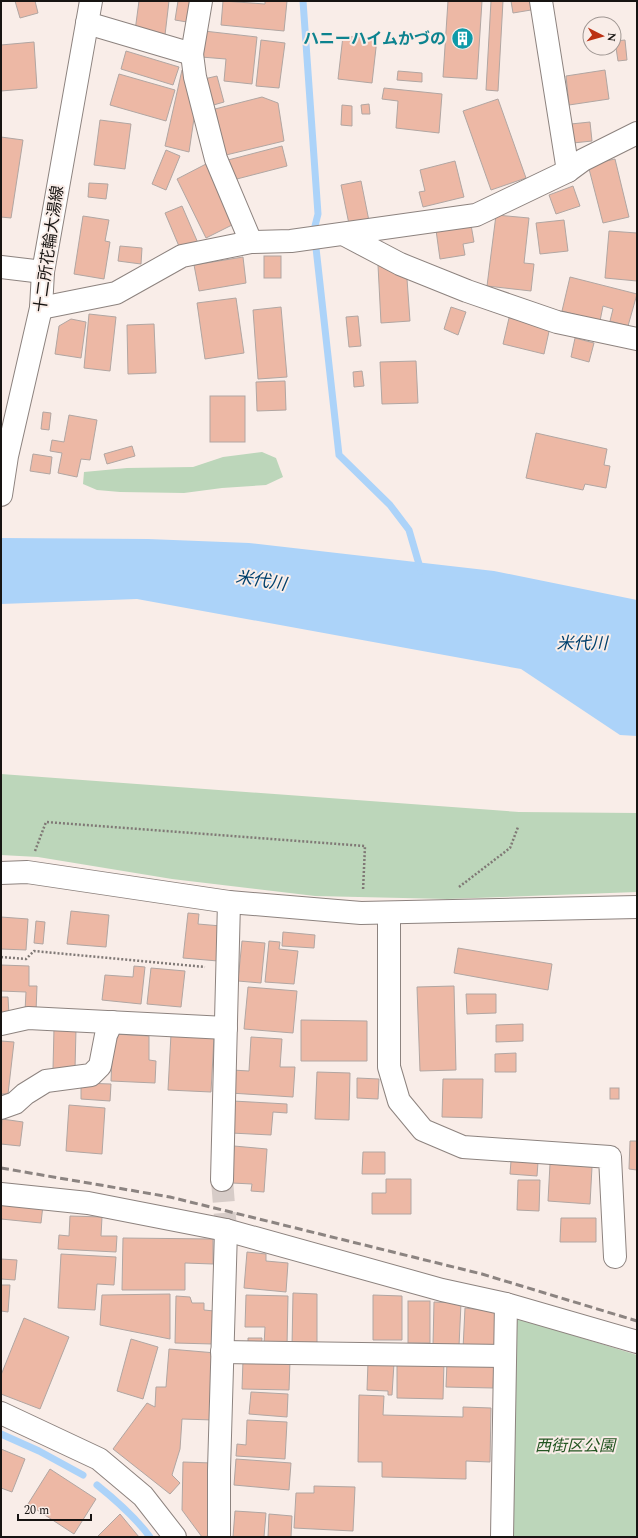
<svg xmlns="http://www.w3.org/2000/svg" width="638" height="1538" viewBox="0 0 638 1538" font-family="Spectral,'Noto Sans JP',serif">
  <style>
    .green { fill: #bcd6ba }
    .water { fill: #acd3f9 }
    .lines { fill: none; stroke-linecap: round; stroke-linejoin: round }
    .stream { stroke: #acd3f9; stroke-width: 7 }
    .building { fill: #edb8a5; stroke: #b1a6a2 }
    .street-tunnel { stroke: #d7ccc8; stroke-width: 22; stroke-dasharray: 22 11; stroke-linecap: butt }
    .street-casing { stroke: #8d837f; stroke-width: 24 }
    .secondary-casing { stroke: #8d837f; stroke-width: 24 }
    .primary-casing { stroke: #8d837f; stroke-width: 24 }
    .path { stroke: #807976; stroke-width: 2.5; stroke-dasharray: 2 2; stroke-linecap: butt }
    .street { stroke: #fff; stroke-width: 22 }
    .secondary { stroke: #fff; stroke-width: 22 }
    .primary { stroke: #fff; stroke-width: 22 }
    .rail { stroke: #8c8481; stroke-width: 3; stroke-dasharray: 8 4; stroke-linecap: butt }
    .labels { text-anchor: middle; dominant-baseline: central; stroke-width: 4; stroke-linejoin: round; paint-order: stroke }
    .culture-label { font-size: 16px; font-weight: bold; fill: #0d838f; stroke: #f9ede8; text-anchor: end }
    .street-label { font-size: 16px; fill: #171412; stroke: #f9ede8 }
    .park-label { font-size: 16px; font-style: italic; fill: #235521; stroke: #f9ede8 }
    .water-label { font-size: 17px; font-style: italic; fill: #00406d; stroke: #f9ede8 }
  </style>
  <rect width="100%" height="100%" fill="#f9ede8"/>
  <g class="green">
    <polygon points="262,452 276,458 283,477 266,485 222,488 184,493 120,492 97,490 83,484 84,472 127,468 193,467 223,457"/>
    <polygon points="1,774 519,812 637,813 637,892 447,899 315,896 172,879 38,857 1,855"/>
    <polygon points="511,1316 637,1355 637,1537 513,1537"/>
  </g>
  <polygon class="water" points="1,538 148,539 249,543 494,571 637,600 637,736 620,735 521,669 137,599 1,604"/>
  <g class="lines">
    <g class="stream">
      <polyline points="303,1 318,214 314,230 339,455 390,505 409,530 421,571"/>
      <polyline points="1,1434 39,1451 83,1475"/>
      <path d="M97,1485C117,1501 135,1517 150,1537"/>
    </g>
  </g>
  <g class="building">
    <polygon points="15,1 35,1 38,13 20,18"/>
    <polygon points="139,1 169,1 165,35 135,31"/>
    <polygon points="178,1 197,1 193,23 175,20"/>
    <polygon points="223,1 265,4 265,1 287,1 284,31 221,25"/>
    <polygon points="448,1 482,1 477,79 443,77"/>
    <polygon points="491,1 503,1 498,91 486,90"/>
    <polygon points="511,1 536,1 537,9 513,13"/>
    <polygon points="204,31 257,37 252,84 224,81 226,59 201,57"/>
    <polygon points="343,36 377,39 372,83 338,79"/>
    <polygon points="261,40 285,43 279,88 256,86"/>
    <polygon points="625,40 627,60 618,61 615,41"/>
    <polygon points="34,42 37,88 1,91 1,45"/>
    <polygon points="126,51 179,67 173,85 121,69"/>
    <polygon points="182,70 190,71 196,105 189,152 165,146"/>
    <polygon points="605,70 609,99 569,105 566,76"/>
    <polygon points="398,71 422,73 422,82 397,80"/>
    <polygon points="119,74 175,90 166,121 110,105"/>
    <polygon points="217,76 224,102 210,106 204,79"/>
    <polygon points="384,88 442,94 439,133 396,128 398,101 382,99"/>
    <polygon points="262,97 278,103 284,141 226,155 215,109"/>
    <polygon points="498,99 526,178 491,190 463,111"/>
    <polygon points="369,104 370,114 362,114 361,105"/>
    <polygon points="342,105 352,106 352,126 341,125"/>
    <polygon points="100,120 131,124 125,169 94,165"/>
    <polygon points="590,122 592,141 573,143 571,124"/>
    <polygon points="1,137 23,140 11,218 1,217"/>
    <polygon points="282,146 287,166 233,180 228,160"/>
    <polygon points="166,150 180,156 166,190 152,184"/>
    <polygon points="615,159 629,217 603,223 588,165"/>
    <polygon points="455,161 464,197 423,207 419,192 425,191 420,170"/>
    <polygon points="206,164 236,223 206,238 177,179"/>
    <polygon points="361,181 369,221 349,224 341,185"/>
    <polygon points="89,183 108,184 106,199 88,197"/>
    <polygon points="573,186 580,206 556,214 549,195"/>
    <polygon points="182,206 198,243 181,251 165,213"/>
    <polygon points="496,215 529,218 524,263 534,264 531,291 487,286"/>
    <polygon points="83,216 109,220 105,241 110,242 104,279 74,274"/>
    <polygon points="564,220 568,251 540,254 536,223"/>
    <polygon points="471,225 474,242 463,244 465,255 440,259 436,230"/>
    <polygon points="609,231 637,233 637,281 605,278"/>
    <polygon points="120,246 142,248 141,264 118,261"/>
    <rect x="264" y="256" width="17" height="22"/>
    <polygon points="243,257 246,283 199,291 194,265"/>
    <polygon points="378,265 407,279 410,321 381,323"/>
    <polygon points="570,277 637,294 628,326 610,321 613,309 603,306 600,321 562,311"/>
    <polygon points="236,298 244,353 205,359 197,303"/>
    <polygon points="281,307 287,377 258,379 253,310"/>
    <polygon points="451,307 466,312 458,335 444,329"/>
    <polygon points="89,314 116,317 110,371 84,368"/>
    <polygon points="358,316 361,346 349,347 346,317"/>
    <polygon points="509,318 550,327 544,354 503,344"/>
    <polygon points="71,319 86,322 81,358 55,354 59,326"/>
    <polygon points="154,324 156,373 128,374 127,325"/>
    <polygon points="575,338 594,343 589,362 571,357"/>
    <polygon points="416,361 418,403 382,404 380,362"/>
    <polygon points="362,371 364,386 354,387 353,372"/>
    <polygon points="285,381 286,410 257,411 256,382"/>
    <rect x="210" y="396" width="35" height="46"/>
    <polygon points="43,412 51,413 49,430 41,429"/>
    <polygon points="69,415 97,420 90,460 81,459 77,477 58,473 62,453 50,451 52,440 64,442"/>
    <polygon points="536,433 607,449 604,465 610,466 606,488 585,484 583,490 526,478"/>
    <polygon points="132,446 135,456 107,464 104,454"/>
    <polygon points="33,454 52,457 50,474 30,471"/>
    <polygon points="71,911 109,915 106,947 67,944"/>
    <polygon points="188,913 199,914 198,924 221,926 218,961 183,958"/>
    <polygon points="1,917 28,919 26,950 1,949"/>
    <polygon points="36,921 45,922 43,944 34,943"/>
    <polygon points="283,932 315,935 314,948 282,946"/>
    <polygon points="242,941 265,943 261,983 238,981"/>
    <polygon points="269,941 280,942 279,949 298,951 294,984 265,982"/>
    <polygon points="458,948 552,964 548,990 454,973"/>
    <polygon points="1,965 29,966 29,986 37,986 36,1012 25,1011 26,992 1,991"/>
    <polygon points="134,966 145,967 141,1004 102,1000 105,975 133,977"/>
    <polygon points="151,968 185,971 181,1007 147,1004"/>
    <polygon points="454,986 456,1070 420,1071 417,987"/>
    <polygon points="248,987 297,991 293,1033 244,1029"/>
    <polygon points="466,994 496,994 496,1013 467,1014"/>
    <polygon points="1,997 8,997 9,1015 1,1016"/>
    <polygon points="301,1020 367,1021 367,1061 301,1061"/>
    <polygon points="523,1024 523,1041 496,1042 496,1025"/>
    <polygon points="54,1028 76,1029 75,1069 53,1069"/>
    <polygon points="113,1034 149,1036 149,1060 156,1061 155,1083 111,1081"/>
    <polygon points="171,1034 214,1037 211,1092 168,1090"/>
    <polygon points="251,1037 282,1039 280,1067 295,1067 293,1097 230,1093 232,1070 249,1071"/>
    <polygon points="1,1041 14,1042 8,1094 1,1094"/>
    <polygon points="516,1053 516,1072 495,1072 495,1054"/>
    <polygon points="317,1072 350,1073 349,1120 315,1119"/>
    <polygon points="357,1078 379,1079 378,1099 357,1098"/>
    <polygon points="443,1079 483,1079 482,1118 442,1117"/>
    <polygon points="81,1083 111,1084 110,1101 81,1099"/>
    <rect x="610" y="1088" width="9" height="11"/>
    <polygon points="233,1101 287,1104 287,1113 273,1112 271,1135 231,1133"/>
    <polygon points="69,1105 105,1108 102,1154 66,1151"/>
    <polygon points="2,1119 23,1122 20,1146 1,1144"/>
    <polygon points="630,1141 637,1141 637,1170 629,1169"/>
    <polygon points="234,1146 267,1149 264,1192 251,1191 252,1184 232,1183"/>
    <polygon points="363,1152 385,1152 385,1174 362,1174"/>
    <polygon points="511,1161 538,1162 537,1176 510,1174"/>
    <polygon points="550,1164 592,1167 590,1204 548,1201"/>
    <polygon points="386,1179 411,1179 411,1214 372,1214 372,1193 386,1193"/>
    <polygon points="518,1180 540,1180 539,1211 517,1210"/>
    <polygon points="1,1200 43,1205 41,1223 1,1219"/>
    <polygon points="70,1216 102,1217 101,1236 117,1236 116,1252 58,1249 59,1235 69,1236"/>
    <polygon points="561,1218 596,1218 596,1242 560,1242"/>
    <polygon points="123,1238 213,1239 213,1264 185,1263 185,1290 122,1290"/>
    <polygon points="247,1252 266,1254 266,1261 288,1263 286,1292 244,1288"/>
    <polygon points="61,1254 116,1257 114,1285 97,1284 95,1310 58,1308"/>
    <polygon points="1,1259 17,1260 15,1280 1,1279"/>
    <polygon points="1,1285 10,1285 8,1312 1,1311"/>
    <polygon points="293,1293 317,1294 317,1346 292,1346"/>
    <polygon points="170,1294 170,1339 100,1325 102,1295"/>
    <polygon points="246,1295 288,1296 287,1346 264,1345 265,1327 245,1327"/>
    <polygon points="373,1295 402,1296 402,1340 373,1340"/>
    <polygon points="176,1296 190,1297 192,1303 204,1303 204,1310 214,1311 213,1344 175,1343"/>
    <rect x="408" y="1301" width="22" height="42"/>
    <polygon points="434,1302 461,1303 459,1346 433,1345"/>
    <polygon points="465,1308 498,1312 496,1350 463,1349"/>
    <polygon points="24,1318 69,1337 40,1409 1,1394 1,1375"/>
    <polygon points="248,1338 262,1338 261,1349 248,1348"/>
    <polygon points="131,1339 158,1347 143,1399 117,1391"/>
    <polygon points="169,1349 216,1353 213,1420 182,1419 180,1449 172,1475 180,1483 170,1494 113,1449 147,1403 155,1407 156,1387 166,1387"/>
    <polygon points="243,1360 290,1361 289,1390 242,1389"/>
    <polygon points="397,1361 444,1362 443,1399 397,1398"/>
    <polygon points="368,1362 394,1363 392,1395 388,1395 388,1391 367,1390"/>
    <polygon points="447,1362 494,1363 493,1388 446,1387"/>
    <polygon points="251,1392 288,1394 287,1417 249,1414"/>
    <polygon points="359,1395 384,1396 383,1415 463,1417 463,1407 491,1408 490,1462 466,1461 466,1479 382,1477 382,1462 358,1462"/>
    <polygon points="247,1420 287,1422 285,1459 236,1456 237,1444 246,1445"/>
    <polygon points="1,1449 25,1459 12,1492 1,1488"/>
    <polygon points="236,1459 291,1463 289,1490 234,1485"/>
    <polygon points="183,1462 212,1463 209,1536 202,1537 182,1510"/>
    <polygon points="50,1469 96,1499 74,1534 28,1504"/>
    <polygon points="314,1486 355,1487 353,1531 294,1528 296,1493 314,1493"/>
    <polygon points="235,1511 266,1513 264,1537 233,1537"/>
    <polygon points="120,1514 139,1537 97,1537"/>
    <polygon points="269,1514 292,1516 291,1537 268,1537"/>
  </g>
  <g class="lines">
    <polyline class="street-tunnel" points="222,1180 226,1230"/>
    <defs>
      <g id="street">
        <polyline points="541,1 568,171"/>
        <polyline points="87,23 192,54 201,1"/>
        <polyline points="192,54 195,77 216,159 251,242"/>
        <polyline points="343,234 400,264 467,291 557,322 637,339"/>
        <polyline points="1,267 43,272"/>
        <polyline points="41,308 116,293 182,256 251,242 291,241 476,215 568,171 583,160 637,133"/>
        <polyline points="389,913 389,1067 399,1101 423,1130 463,1147 610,1157 615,1257"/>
        <polyline points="1,1024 28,1018 226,1028"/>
        <polyline points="1,1108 15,1103 25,1094 46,1081 91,1075 100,1066 106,1035 112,1022"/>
        <polyline points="222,1180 229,902"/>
        <polyline points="1,1194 88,1203 226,1230 442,1290 506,1304 637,1342"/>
        <polyline points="222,1352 505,1356"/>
        <polyline points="219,1537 219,1470 226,1230"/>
        <polyline points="502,1537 506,1304"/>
      </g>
      <g id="secondary">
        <polyline points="1,873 27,872 229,902 361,913 637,907"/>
        <polyline points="1,1413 99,1459 143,1496 175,1537"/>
      </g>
      <polyline id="primary" points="1,495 7,456 41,308 43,272 91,1"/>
    </defs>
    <use href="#street" class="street-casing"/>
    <use href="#secondary" class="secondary-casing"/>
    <use href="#primary" class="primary-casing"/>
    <g class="path">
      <polyline points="35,851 46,822 365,846 363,891"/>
      <polyline points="459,887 510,848 518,827"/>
      <polyline points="1,957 26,959 34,951 205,967"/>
    </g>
    <use href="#street" class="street"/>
    <use href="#secondary" class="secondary"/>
    <use href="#primary" class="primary"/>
    <polyline class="rail" points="1,1168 170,1197 482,1274 637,1321"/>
  </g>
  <defs>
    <symbol id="building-disc" viewBox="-11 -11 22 22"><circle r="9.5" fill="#0f9aa8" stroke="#f9ede8"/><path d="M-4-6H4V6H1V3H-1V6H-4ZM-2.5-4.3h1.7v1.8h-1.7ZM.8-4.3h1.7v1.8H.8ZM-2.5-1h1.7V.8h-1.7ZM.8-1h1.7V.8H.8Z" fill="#fff"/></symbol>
  </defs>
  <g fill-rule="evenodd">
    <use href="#building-disc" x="450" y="26" width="25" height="25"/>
  </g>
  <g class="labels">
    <g class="culture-label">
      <text x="446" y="39">ハニーハイムかづの</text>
    </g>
    <g class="street-label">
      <text transform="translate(49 249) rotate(-82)">十二所花輪大湯線</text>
    </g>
    <g class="park-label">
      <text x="575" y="1446">西街区公園</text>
    </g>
    <g class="water-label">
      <text transform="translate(261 581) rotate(9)">米代川</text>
      <text x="582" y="644">米代川</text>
    </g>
  </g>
  <rect width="638" height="1538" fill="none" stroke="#171412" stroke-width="4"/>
  <g transform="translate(602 36) rotate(96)"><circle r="19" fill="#f9ede8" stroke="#9f9692"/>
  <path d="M0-3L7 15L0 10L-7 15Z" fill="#bc3114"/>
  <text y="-6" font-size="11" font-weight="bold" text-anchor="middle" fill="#171412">N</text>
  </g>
  <path d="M18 1514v6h73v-6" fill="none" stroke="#171412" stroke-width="2"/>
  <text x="24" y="1514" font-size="12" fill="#171412" stroke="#f9ede8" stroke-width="3" paint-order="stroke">20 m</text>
</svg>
